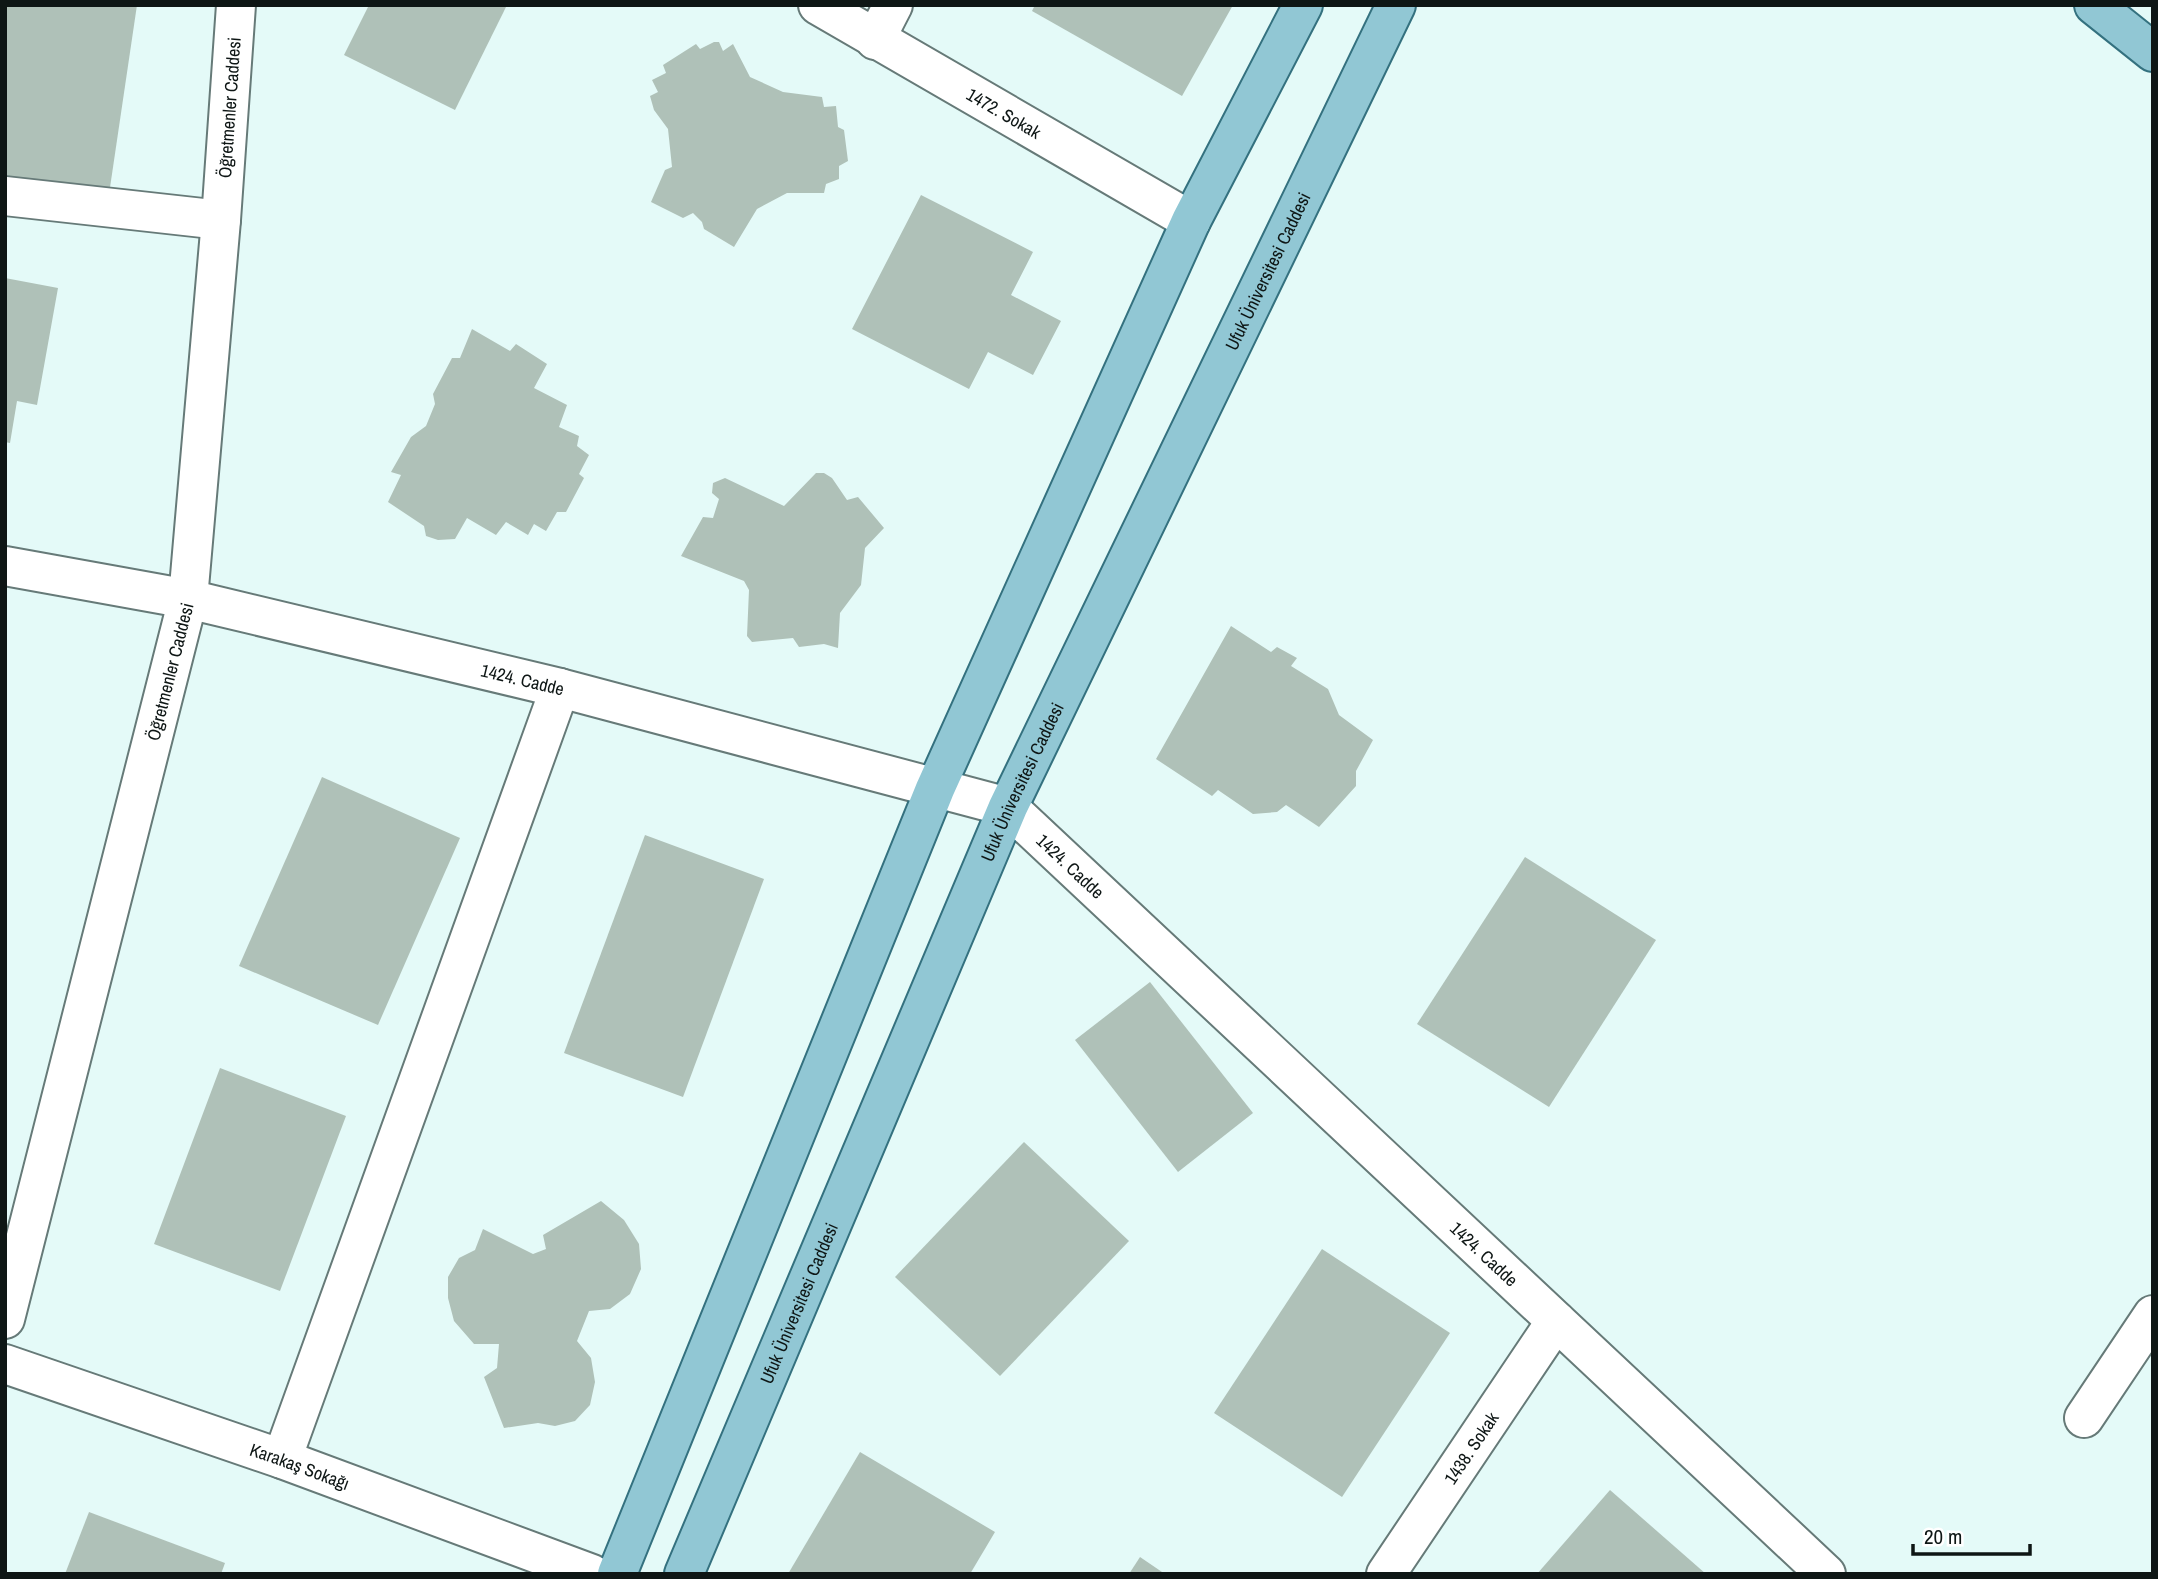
<svg xmlns="http://www.w3.org/2000/svg" width="2158" height="1579" viewBox="0 0 2158 1579" font-family="'Archivo Narrow',sans-serif">
  <style>
    .building { fill: #afc1b8 }
    .lines { fill: none; stroke-linecap: round; stroke-linejoin: round }
    .minor-casing { stroke: #667a78; stroke-width: 42 }
    .major-casing { stroke: #34717f; stroke-width: 42 }
    .minor { stroke: #fff; stroke-width: 38 }
    .major { stroke: #91c7d4; stroke-width: 38 }
    .labels { text-anchor: middle; dominant-baseline: central; stroke-width: 6; stroke-linejoin: round; paint-order: stroke }
    .street-label { font-size: 18px; fill: #0e1615; stroke: #fff }
  </style>
  <rect width="100%" height="100%" fill="#e4faf8"/>
  <g class="building">
    <polygon points="6,5 137,5 108,201 5,186"/>
    <polygon points="369,5 507,5 455,110 344,55"/>
    <polygon points="1035,5 1233,5 1182,96 1032,11"/>
    <polygon points="714,42 719,42 723,51 733,44 750,77 783,92 822,97 824,107 836,106 838,127 844,130 848,161 839,166 839,179 826,184 824,193 787,193 757,209 734,247 704,229 702,222 693,213 683,218 651,202 665,170 672,167 668,129 654,110 650,96 658,92 652,80 666,73 663,65 696,44 700,49"/>
    <polygon points="921,195 1033,252 1011,295 1061,321 1033,375 988,352 969,389 852,329"/>
    <polygon points="5,278 58,288 37,405 17,401 10,443 5,442"/>
    <polygon points="472,329 510,351 516,344 547,364 534,388 567,405 559,427 579,436 577,446 589,455 579,474 584,478 566,512 557,512 546,531 534,524 528,535 506,522 496,535 467,518 455,539 438,540 426,536 424,526 388,502 401,475 391,472 411,437 426,426 435,404 433,394 452,358 460,358"/>
    <polygon points="816,473 824,473 832,478 847,500 858,497 884,528 865,548 861,585 840,613 838,648 824,644 799,647 793,638 752,642 747,636 749,590 744,581 681,556 703,517 713,518 719,499 712,493 713,483 725,478 784,506"/>
    <polygon points="1231,626 1271,652 1277,647 1297,658 1291,666 1328,689 1339,715 1373,740 1356,771 1356,786 1319,827 1286,805 1277,812 1253,814 1218,790 1212,796 1156,759"/>
    <polygon points="322,777 460,838 378,1025 239,966"/>
    <polygon points="645,835 764,879 683,1097 564,1053"/>
    <polygon points="1525,857 1656,940 1549,1107 1417,1024"/>
    <polygon points="1150,982 1253,1113 1178,1172 1075,1040"/>
    <polygon points="220,1068 346,1116 280,1291 154,1244"/>
    <polygon points="1024,1142 1129,1241 1000,1376 895,1277"/>
    <polygon points="601,1201 624,1220 639,1244 641,1269 630,1294 610,1309 589,1311 577,1341 591,1358 595,1382 590,1405 575,1421 555,1426 538,1423 504,1428 484,1377 497,1368 499,1344 474,1344 454,1321 448,1298 448,1277 459,1258 475,1250 483,1229 533,1254 546,1249 543,1235"/>
    <polygon points="1322,1249 1450,1333 1342,1497 1214,1413"/>
    <polygon points="860,1452 995,1532 970,1574 788,1574"/>
    <polygon points="1610,1490 1706,1574 1537,1574"/>
    <polygon points="89,1512 225,1563 221,1574 65,1574"/>
    <polygon points="1140,1557 1165,1574 1129,1574"/>
  </g>
  <g class="lines">
    <defs>
      <g id="minor">
        <path id="s1" d="M818,5L1191,221"/>
        <polyline points="875,40 893,5"/>
        <polyline points="5,196 221,220"/>
        <path id="s2" d="M5,566L188,599L560,688L1008,807L1826,1574"/>
        <path id="s3" d="M5,1319L188,599L221,220L236,5"/>
        <path id="s4" d="M5,1364L282,1459L592,1574"/>
        <polyline points="2084,1418 2153,1315"/>
        <polyline points="282,1459 560,688"/>
        <path id="s5" d="M1386,1574L1556,1321"/>
      </g>
      <g id="major">
        <polyline points="2094,5 2153,52"/>
        <polyline points="617,1574 935,789 1191,221 1303,5"/>
        <path id="s6" d="M684,1574L1008,807L1396,5"/>
      </g>
    </defs>
    <use href="#minor" class="minor-casing"/>
    <use href="#major" class="major-casing"/>
    <use href="#minor" class="minor"/>
    <use href="#major" class="major"/>
  </g>
  <g class="labels">
    <g class="street-label">
      <text stroke="none"><textPath href="#s3" startOffset="1236">Öğretmenler Caddesi</textPath></text>
      <text stroke="none"><textPath href="#s1" startOffset="215">1472. Sokak</textPath></text>
      <text stroke="none"><textPath href="#s6" startOffset="1428">Ufuk Üniversitesi Caddesi</textPath></text>
      <text stroke="none"><textPath href="#s3" startOffset="668">Öğretmenler Caddesi</textPath></text>
      <text stroke="none"><textPath href="#s2" startOffset="530">1424. Cadde</textPath></text>
      <text stroke="none"><textPath href="#s6" startOffset="861">Ufuk Üniversitesi Caddesi</textPath></text>
      <text stroke="none"><textPath href="#s2" startOffset="1118">1424. Cadde</textPath></text>
      <text stroke="none"><textPath href="#s2" startOffset="1685">1424. Cadde</textPath></text>
      <text stroke="none"><textPath href="#s6" startOffset="294">Ufuk Üniversitesi Caddesi</textPath></text>
      <text stroke="none"><textPath href="#s5" startOffset="152">1438. Sokak</textPath></text>
      <text stroke="none"><textPath href="#s4" startOffset="312">Karakaş Sokağı</textPath></text>
    </g>
  </g>
  <rect width="2158" height="1579" fill="none" stroke="#0e1615" stroke-width="14"/>
  <path d="M1913 1544v10h117v-10" fill="none" stroke="#0e1615" stroke-width="3.5"/>
  <text x="1924" y="1544" font-size="21" fill="#0e1615" stroke="#ffffff" stroke-width="5" paint-order="stroke">20 m</text>
</svg>
